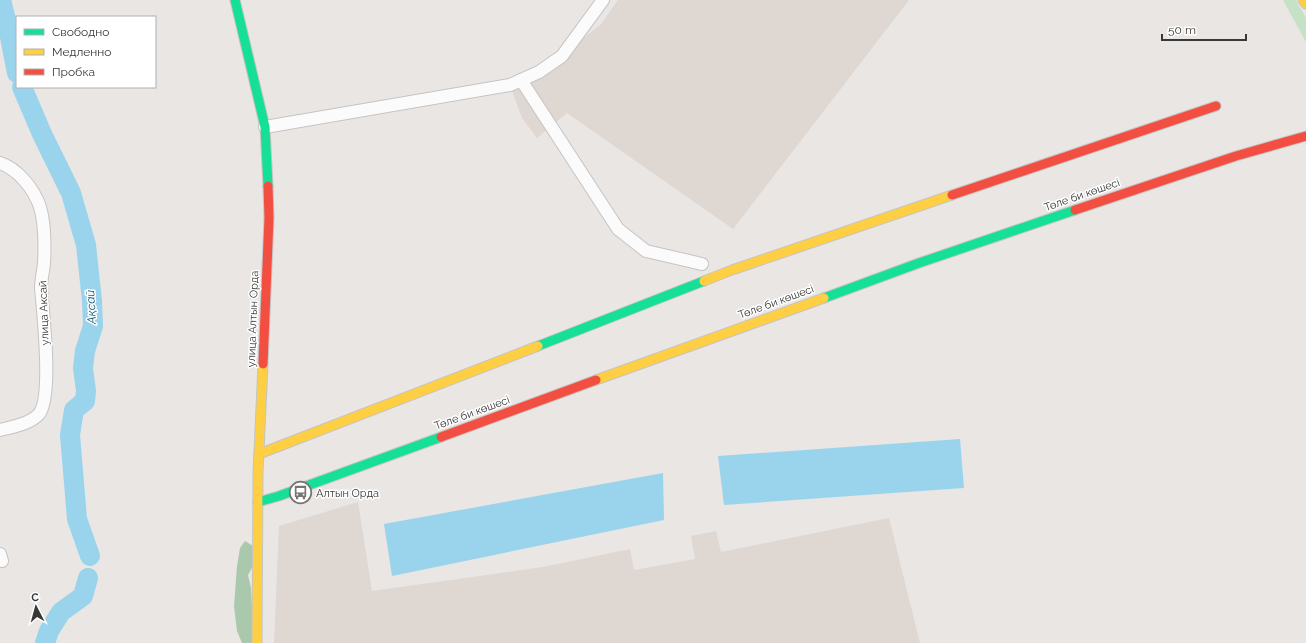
<svg xmlns="http://www.w3.org/2000/svg" width="1306" height="643" viewBox="0 0 1306 643" font-family="Raleway,sans-serif">
  <style>
    .built { fill: #dfd7d2 }
    .green { fill: #c5e2c6 }
    .forest { fill: #aac9ac }
    .water { fill: #9ad4ec }
    .lines { fill: none; stroke-linecap: round; stroke-linejoin: round }
    .river { stroke: #9ad4ec; stroke-width: 20 }
    .street-casing { stroke: #c6c4c3; stroke-width: 14 }
    .fast-casing { stroke: #c6c4c3; stroke-width: 11 }
    .slow-casing { stroke: #c6c4c3; stroke-width: 11 }
    .jam-casing { stroke: #c6c4c3; stroke-width: 11 }
    .street { stroke: #fcfbfb; stroke-width: 12 }
    .fast { stroke: #16e098; stroke-width: 9 }
    .slow { stroke: #ffcf43; stroke-width: 9 }
    .jam { stroke: #f24e42; stroke-width: 9 }
    .labels { text-anchor: middle; dominant-baseline: central; stroke-width: 3; stroke-linejoin: round; paint-order: stroke }
    .street-label { font-size: 11px; fill: #3a3836; stroke: #fff }
    .poi-label { font-size: 11px; fill: #3a3836; stroke: #fff; text-anchor: start }
    .water-label { font-size: 12px; font-style: italic; fill: #0c546b; stroke: #fff }
  </style>
  <rect width="100%" height="100%" fill="#e9e6e4"/>
  <g class="built">
    <polygon points="618,0 909,0 733,229 567,113 537,138 522,118 510,85 562,56 601,24"/>
    <polygon points="358,502 372,591 543,567 630,549 634,570 695,559 691,536 716,531 721,552 889,518 920,643 274,643 279,526"/>
  </g>
  <polygon class="green" points="1283,0 1296,0 1306,18 1306,42"/>
  <polygon class="forest" points="245,541 253,546 253,566 248,575 251,588 254,643 242,643 237,631 234,606 237,566 240,548"/>
  <g class="water">
    <polygon points="960,439 964,488 724,505 718,456"/>
    <polygon points="663,473 664,520 392,576 384,524"/>
  </g>
  <g class="lines">
    <g class="river">
      <polyline points="1,0 9,32 17,73"/>
      <polyline points="22,87 42,134 71,193 86,245 92,301 93,326 85,351 83,368 86,391 85,401 74,410 70,435 77,519 90,556"/>
      <polyline points="45,643 49,631 61,612 83,596 88,578"/>
    </g>
    <defs>
      <g id="street">
        <polyline points="521,80 618,229 646,251 702,264"/>
        <polyline points="265,127 510,85 539,72 562,56 603,0"/>
        <path d="M0,163C18,169 34,189 40,207C45,224 45,245 44,264C43,272 41,280 41,288C43,312 53,397 39,414C30,424 12,427 0,430"/>
        <polyline points="0,554 2,561"/>
      </g>
      <g id="fast">
        <polyline points="235,0 265,127 268,186"/>
        <polyline points="824,298 919,263 1075,210"/>
        <polyline points="538,346 704,281"/>
        <polyline points="258,502 279,496 441,437"/>
      </g>
      <g id="slow">
        <polyline points="1303,0 1306,4"/>
        <polyline points="704,281 732,270 952,195"/>
        <polyline points="596,380 824,298"/>
        <polyline points="259,454 538,346"/>
        <polyline points="257,643 258,473 263,364"/>
      </g>
      <g id="jam">
        <polyline points="952,195 1216,106"/>
        <polyline points="1075,210 1236,156 1306,136"/>
        <polyline points="263,364 269,218 268,186"/>
        <polyline points="441,437 596,380"/>
      </g>
    </defs>
    <use href="#street" class="street-casing"/>
    <use href="#fast" class="fast-casing"/>
    <use href="#slow" class="slow-casing"/>
    <use href="#jam" class="jam-casing"/>
    <use href="#street" class="street"/>
    <use href="#fast" class="fast"/>
    <use href="#slow" class="slow"/>
    <use href="#jam" class="jam"/>
  </g>
  <defs>
    <symbol id="bus-ring" viewBox="-11 -11 22 22"><circle r="9.5" fill="#fff" stroke="#777573" stroke-width="1.5"/><path d="M-5-6H5V4H4V6H2V4H-2V6H-4V4H-5ZM-3.5-4V0h7V-4ZM-3.5 1.2v1.5H-2V1.2ZM2 1.2v1.5H3.5V1.2Z" fill="#777573"/></symbol>
  </defs>
  <g fill-rule="evenodd">
    <use href="#bus-ring" x="288" y="480" width="25" height="25"/>
  </g>
  <g class="labels">
    <g class="street-label">
      <text transform="translate(1082 195) rotate(-19)">Төле би көшесі</text>
      <text transform="translate(776 302) rotate(-20)">Төле би көшесі</text>
      <text transform="translate(44 313) rotate(-92)">улица Аксай</text>
      <text transform="translate(253 319) rotate(-88)">улица Алтын Орда</text>
      <text transform="translate(472 413) rotate(-20)">Төле би көшесі</text>
    </g>
    <g class="poi-label">
      <text x="316" y="493">Алтын Орда</text>
    </g>
    <g class="water-label">
      <text transform="translate(91 307) rotate(-93)">Ақсай</text>
    </g>
  </g>
  <rect x="16" y="16" width="140" height="72" fill="#ffffff" stroke="#b0afaf"/>
  <rect x="24" y="29" width="20" height="6" fill="#16e098" stroke="#b0afaf"/>
  <text x="52" y="36" font-size="12" fill="#3a3836">Свободно</text>
  <rect x="24" y="49" width="20" height="6" fill="#ffcf43" stroke="#b0afaf"/>
  <text x="52" y="56" font-size="12" fill="#3a3836">Медленно</text>
  <rect x="24" y="69" width="20" height="6" fill="#f24e42" stroke="#b0afaf"/>
  <text x="52" y="76" font-size="12" fill="#3a3836">Пробка</text>
  <g transform="translate(36 607) rotate(354)" stroke="#ffffff" stroke-width="3" paint-order="stroke">
  <path d="M0-3L7 15L0 10L-7 15Z" fill="#3a3836"/>
  <text y="-6" font-size="11" font-weight="bold" text-anchor="middle" fill="#3a3836">С</text>
  </g>
  <path d="M1162 34v6h84v-6" fill="none" stroke="#3a3836" stroke-width="2"/>
  <text x="1168" y="34" font-size="12" fill="#3a3836" stroke="#ffffff" stroke-width="3" paint-order="stroke">50 m</text>
</svg>
